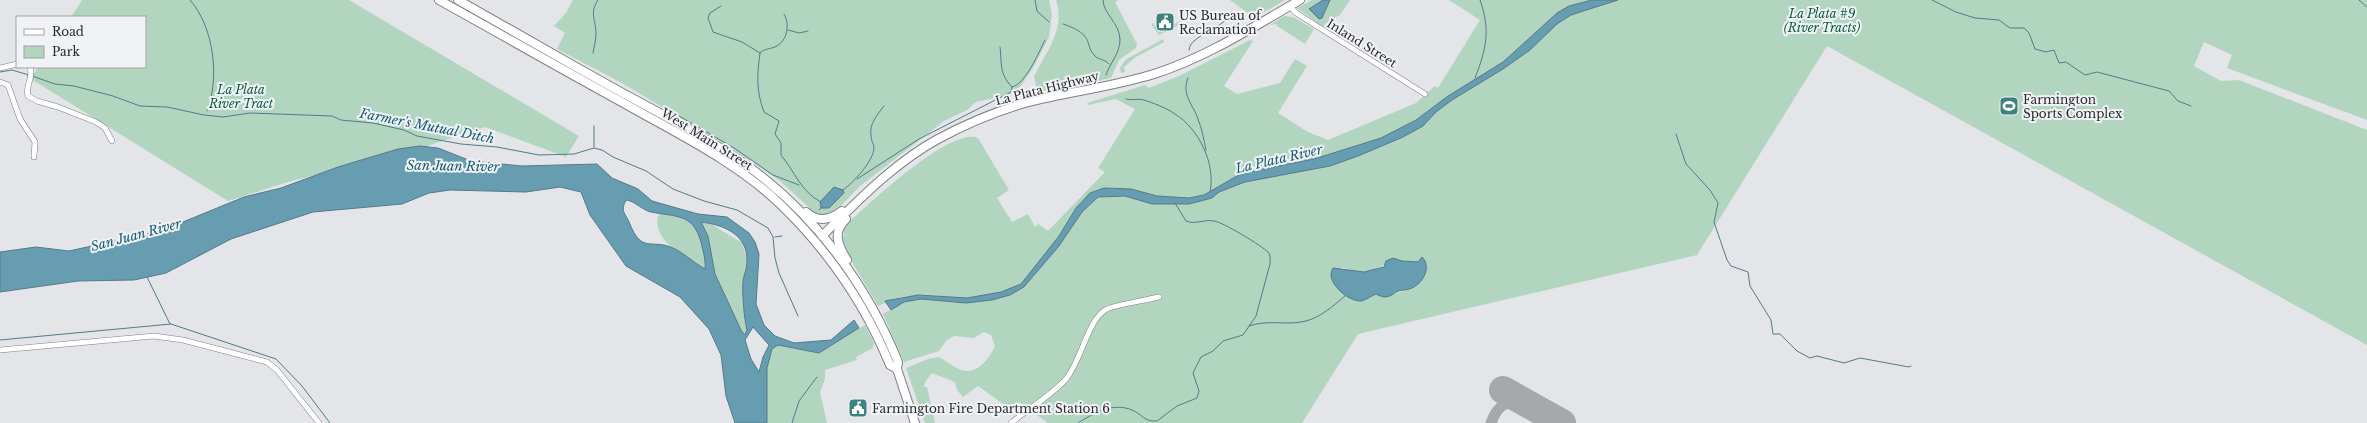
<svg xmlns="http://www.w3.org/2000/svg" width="2367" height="423" viewBox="0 0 2367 423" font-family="'Libre Baskerville',serif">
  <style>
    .green { fill: #b2d5c0; fill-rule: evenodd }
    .water { fill: #679db1; stroke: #547a89; fill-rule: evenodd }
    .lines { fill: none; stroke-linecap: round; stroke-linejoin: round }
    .stream { stroke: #547a89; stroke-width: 1 }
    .taxiway { stroke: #a6a8ac; stroke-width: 11 }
    .runway { stroke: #a6a8ac; stroke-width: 28 }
    .minor-casing { stroke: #7e8084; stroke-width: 6 }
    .trunk-casing { stroke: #7e8084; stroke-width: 10 }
    .minor { stroke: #fff; stroke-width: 5 }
    .trunk { stroke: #fff; stroke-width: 8 }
    .labels { text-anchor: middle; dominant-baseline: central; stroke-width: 4; stroke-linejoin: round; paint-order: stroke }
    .park-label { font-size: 12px; font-style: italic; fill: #045c3a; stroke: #f0f2f6 }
    .poi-label { font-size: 12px; fill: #292a2c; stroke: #f0f2f6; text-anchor: start }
    .street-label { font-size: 12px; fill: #292a2c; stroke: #f0f2f6 }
    .water-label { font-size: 13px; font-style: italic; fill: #135a71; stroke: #f0f2f6 }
  </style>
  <rect width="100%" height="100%" fill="#e3e5e9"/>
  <g class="green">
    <polygon points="82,0 349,0 579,136 566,157 485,127 424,147 288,182 228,201 31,79 38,67 145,67 145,17 71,17"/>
    <polygon points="573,0 1049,0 1052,14 1049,37 1033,68 1020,87 1008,95 976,102 967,110 944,121 859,187 835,212 824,215 815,213 779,180 725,144 620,82 557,49 565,33 554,26 566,13"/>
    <path d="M1056,0H1118L1115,2L1137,44L1136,48L1119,60L1111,78L1040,93L1037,91L1034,76C1046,53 1066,28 1056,0Z"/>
    <polygon points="1230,0 1285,0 1256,17 1252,16"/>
    <polygon points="1312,0 1350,0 1340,15 1330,20 1323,27 1297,8"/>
    <path d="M1449,0H1592L1569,6L1557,13L1503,62L1448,96L1416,120L1381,138L1314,159L1242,173L1204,195L1189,198L1157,196L1131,189L1105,188L1076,208L1059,236L1021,284L1001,292L967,298L918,295L898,298L878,306L843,247L842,237L845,234L842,229L845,225H848V223C869,204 951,126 978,138L1009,190L997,198L1012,222L1028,214L1035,227L1038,224L1048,231L1105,172L1098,168L1135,109L1116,99L1088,105L1087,103L1145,85L1149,88L1181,75L1250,40L1253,41L1224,86L1237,94L1280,83L1295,59L1307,66L1278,113L1308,132L1328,140L1416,103L1435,86L1438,88L1480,20Z"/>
    <path d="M1618,0H2367V120L2227,68L2232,55L2204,42L2194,66L2221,81L2239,80L2367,130V345L1827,46L1697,255L1358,334L1302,423H1048L1019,402L1011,410L978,386L963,397L957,390L955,382L932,373L925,382L924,387H927L935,423H925L906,368L928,359L939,357C945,360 949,364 955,367C973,379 988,362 995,346L991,335L984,332L974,338L954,336L946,341L939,351L904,362L883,314L904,302L921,299L966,303L1003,297L1024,288L1059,246L1082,212L1098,197L1125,196L1152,204H1189L1212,198L1219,192L1245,182L1330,166L1403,137L1423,126L1436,112L1452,100L1503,69L1530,50L1557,24L1571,15ZM1393,258L1402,261L1418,262L1412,289C1398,291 1390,298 1376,294L1362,301L1341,267C1361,274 1377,273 1393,258Z"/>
    <polygon points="1284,16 1293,17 1314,29 1305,44 1277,26 1276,24 1270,25"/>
    <polygon points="1180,21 1181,24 1159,35 1151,24 1153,23 1159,32"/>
    <polygon points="1163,39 1164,42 1136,57 1124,67 1125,72 1121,73 1120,68 1125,60"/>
    <path d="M662,213C695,217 707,237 705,270C687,257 652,242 658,216Z"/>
    <polygon points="701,222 711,224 742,243 747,260 743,291 747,330 745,335 741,330 715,274 708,236"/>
    <polygon points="865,325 874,343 873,348 856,357 857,360 825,370 825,379 820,392 827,423 767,423 767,368 772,349 777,345 819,353"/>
  </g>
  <g class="water">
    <polygon points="1323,0 1330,0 1322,18 1319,19 1309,9"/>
    <polygon points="1592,0 1618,0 1571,15 1557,24 1530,50 1503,69 1452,100 1436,112 1423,126 1403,137 1358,156 1330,166 1245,182 1219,192 1212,198 1189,204 1152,204 1125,196 1098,197 1082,212 1059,246 1024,287 1010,295 992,300 966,303 921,299 904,302 891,310 885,301 918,295 967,298 1001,292 1021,284 1059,236 1076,208 1090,193 1104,188 1131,189 1157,196 1189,198 1204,195 1242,173 1314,159 1381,138 1416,120 1448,96 1503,62 1557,13 1569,6"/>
    <path d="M420,146L438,148L471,161L522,166L597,164L612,178L638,189L652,201L698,214L727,217L749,233L755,242L759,254L756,304L764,325L775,336L794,343L831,340L854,320L859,328L819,353L778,345L772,349L767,368V423H735L726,396L721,355L709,329L680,297L626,266L590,215L581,192L560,187L526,192L450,190L429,193L402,204L313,212L231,239L166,273L148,277L134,280L78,281L0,292V252L36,247L69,251L161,231L244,197L281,188L338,167L398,149ZM626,200C635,201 642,210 651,212C675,217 693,213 701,242C703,251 706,260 705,269C694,263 684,253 673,248C651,238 642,255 629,222C625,213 620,211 626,200ZM701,222C725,225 748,235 747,262C747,269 744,274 743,281C742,293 744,318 747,330L745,335L741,330L715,274L708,236ZM753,327L769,345L763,357L759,372L751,359L745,340Z"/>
    <polygon points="834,187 843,190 844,193 829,208 821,208 820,202"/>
    <path d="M1422,257C1432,267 1423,283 1412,288C1407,291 1401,289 1396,292C1393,294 1390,297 1385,297C1382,297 1378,295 1376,294C1371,296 1366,300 1361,301C1348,302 1324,281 1333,268L1364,272L1384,267L1386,261L1393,258L1402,261L1418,262Z"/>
  </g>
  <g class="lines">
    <g class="stream">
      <path d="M190,0C214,27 220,78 207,111"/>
      <polyline points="1035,0 1037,11 1049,22"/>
      <path d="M1103,0C1103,14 1120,23 1120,40C1120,53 1110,63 1106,75"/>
      <polyline points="1932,0 1956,12 1975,18 1999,20 2010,28 2024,28 2029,33 2035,49 2046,52 2054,50 2059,63 2066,62 2085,75 2097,72 2169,91 2178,101 2191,106"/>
      <polyline points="2359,0 2367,7"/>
      <polyline points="721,6 710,13 708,18 713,32 742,42 760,53"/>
      <path d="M784,14C790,24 788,41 775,47C769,49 764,49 760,53C757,74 756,91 764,112L779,121L775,134L781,143V155C795,172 801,192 821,202"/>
      <path d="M1063,24C1072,27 1085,32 1088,42C1090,48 1090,51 1095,56C1099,60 1105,59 1109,64"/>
      <polyline points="788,30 799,33 808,31"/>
      <path d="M1189,50C1189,35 1227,28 1231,12"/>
      <path d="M593,53C594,47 596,40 596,34C596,20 589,13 598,0"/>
      <polyline points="0,72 12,70 29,75"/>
      <polyline points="32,76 55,84 74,86 113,96 140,106 167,107 204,115 223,117 250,113 332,116 341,120 373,123 404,130 417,136 461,144 497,147 539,155 574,154 594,148 602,150 613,157 646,171 673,189 704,201 737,210 768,228 773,237 775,258 779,273 798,316"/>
      <path d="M1188,78C1181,95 1193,104 1198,119C1202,129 1204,140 1206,150"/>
      <path d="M1475,78C1486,50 1491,30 1480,0"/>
      <path d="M1012,87C1025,85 1039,52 1045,40"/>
      <path d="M1126,99C1132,101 1138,98 1144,100C1153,103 1167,108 1175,114C1199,129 1216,164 1210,192"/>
      <polyline points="672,112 734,148 773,175 799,185"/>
      <polyline points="594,126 594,147"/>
      <polyline points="1676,134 1686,164 1710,190 1718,203 1714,222 1727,260 1731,266 1748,272 1750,286 1771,320 1773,334 1780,334 1797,351 1810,358 1817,356 1844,363 1860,358 1909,367 1911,366"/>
      <path d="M857,179L919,139L1011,92L1012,87C999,73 1002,65 1000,47"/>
      <path d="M843,190C853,183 873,162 874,148C874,145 871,140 871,136C869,124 877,115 884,106"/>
      <polyline points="819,210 822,207"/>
      <polyline points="775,237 782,236"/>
      <polyline points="147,277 170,324"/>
      <path d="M1249,326C1268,319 1287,326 1306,321C1321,317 1333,306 1345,296"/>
      <polyline points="0,340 171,324 276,359 302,386 330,423"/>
      <polyline points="792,423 799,401 817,377"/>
      <path d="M1078,423C1094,413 1113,402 1132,410C1142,414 1144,422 1157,421L1177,406L1197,398L1199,391L1193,373L1201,357L1213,351L1223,341L1243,335L1256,316L1270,264C1270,260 1271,256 1268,252C1262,246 1223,222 1214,221C1204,219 1196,225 1186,221L1175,203"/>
    </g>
    <path class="taxiway" d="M1491,423C1498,403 1509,398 1529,405"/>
    <polyline class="runway" points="1503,390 1562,423"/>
    <defs>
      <g id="minor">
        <polyline points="1290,6 1296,13 1425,94"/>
        <path d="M30,67C34,77 25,86 28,96L37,101L58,107L96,122L105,128L112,141"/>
        <polyline points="0,68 17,64"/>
        <polyline points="0,82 8,85 20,119 35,142 34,157"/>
        <polyline points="0,350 154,336 183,340 267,362 277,370 319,423"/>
        <path d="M1011,423C1027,410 1053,394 1066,379C1082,359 1087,322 1105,310C1112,305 1148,300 1159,297"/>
      </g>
      <g id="trunk">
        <path d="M439,0C502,35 565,71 629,106C680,135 738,163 780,204C828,250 865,304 890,365L897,369"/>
        <path d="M458,0C511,30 565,61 619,91C663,115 708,138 749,167C816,216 867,285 898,362L897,369L915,423"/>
        <path d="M806,212C818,223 830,220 842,211"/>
        <path d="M846,219C832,232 838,246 847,260"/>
        <path d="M822,236C858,201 894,163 938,139C966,124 994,112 1025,103C1067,92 1112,87 1154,74C1207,57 1253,27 1300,0"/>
      </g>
    </defs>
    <use href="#minor" class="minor-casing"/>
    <use href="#trunk" class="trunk-casing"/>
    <use href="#minor" class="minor"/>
    <use href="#trunk" class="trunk"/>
  </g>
  <defs>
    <symbol id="civic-square" viewBox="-11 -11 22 22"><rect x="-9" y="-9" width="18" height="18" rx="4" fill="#3c837f" stroke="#f0f2f6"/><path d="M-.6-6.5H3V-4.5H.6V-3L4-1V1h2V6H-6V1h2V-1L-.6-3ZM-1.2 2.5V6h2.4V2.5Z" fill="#fff"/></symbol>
    <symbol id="stadium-square" viewBox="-11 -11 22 22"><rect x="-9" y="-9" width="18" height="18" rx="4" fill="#3c837f" stroke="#f0f2f6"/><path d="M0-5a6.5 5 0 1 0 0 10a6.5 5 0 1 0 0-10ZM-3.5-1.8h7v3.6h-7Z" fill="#fff"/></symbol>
  </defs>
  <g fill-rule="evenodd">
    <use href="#civic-square" x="1154" y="11" width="22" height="22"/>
    <use href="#stadium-square" x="1998" y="95" width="22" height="22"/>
    <use href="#civic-square" x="847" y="397" width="22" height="22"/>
  </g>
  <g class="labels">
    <g class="park-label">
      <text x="1822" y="13">La Plata #9<tspan x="1822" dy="14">(River Tracts)</tspan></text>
      <text x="241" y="89">La Plata<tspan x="241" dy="14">River Tract</tspan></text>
    </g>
    <g class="poi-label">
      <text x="1179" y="15">US Bureau of<tspan x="1179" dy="14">Reclamation</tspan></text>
      <text x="2023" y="99">Farmington<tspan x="2023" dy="14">Sports Complex</tspan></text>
      <text x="872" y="408">Farmington Fire Department Station 6</text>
    </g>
    <g class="street-label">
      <text transform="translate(1362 43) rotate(32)">Inland Street</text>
      <text transform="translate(1047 88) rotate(-14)">La Plata Highway</text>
      <text transform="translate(707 139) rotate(32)">West Main Street</text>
    </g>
    <g class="water-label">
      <text transform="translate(427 126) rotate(11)">Farmer's Mutual Ditch</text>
      <text transform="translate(1279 159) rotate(-13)">La Plata River</text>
      <text transform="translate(453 166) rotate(1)">San Juan River</text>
      <text transform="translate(136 235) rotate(-15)">San Juan River</text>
    </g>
  </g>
  <rect x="16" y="16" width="130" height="52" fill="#f0f2f6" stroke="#a0a2a5"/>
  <rect x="24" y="29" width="20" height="6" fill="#ffffff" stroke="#a0a2a5"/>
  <text x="52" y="36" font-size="12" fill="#292a2c">Road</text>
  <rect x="24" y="46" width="20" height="12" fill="#b2d5c0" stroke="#a0a2a5"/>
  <text x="52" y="56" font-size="12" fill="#292a2c">Park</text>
</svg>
